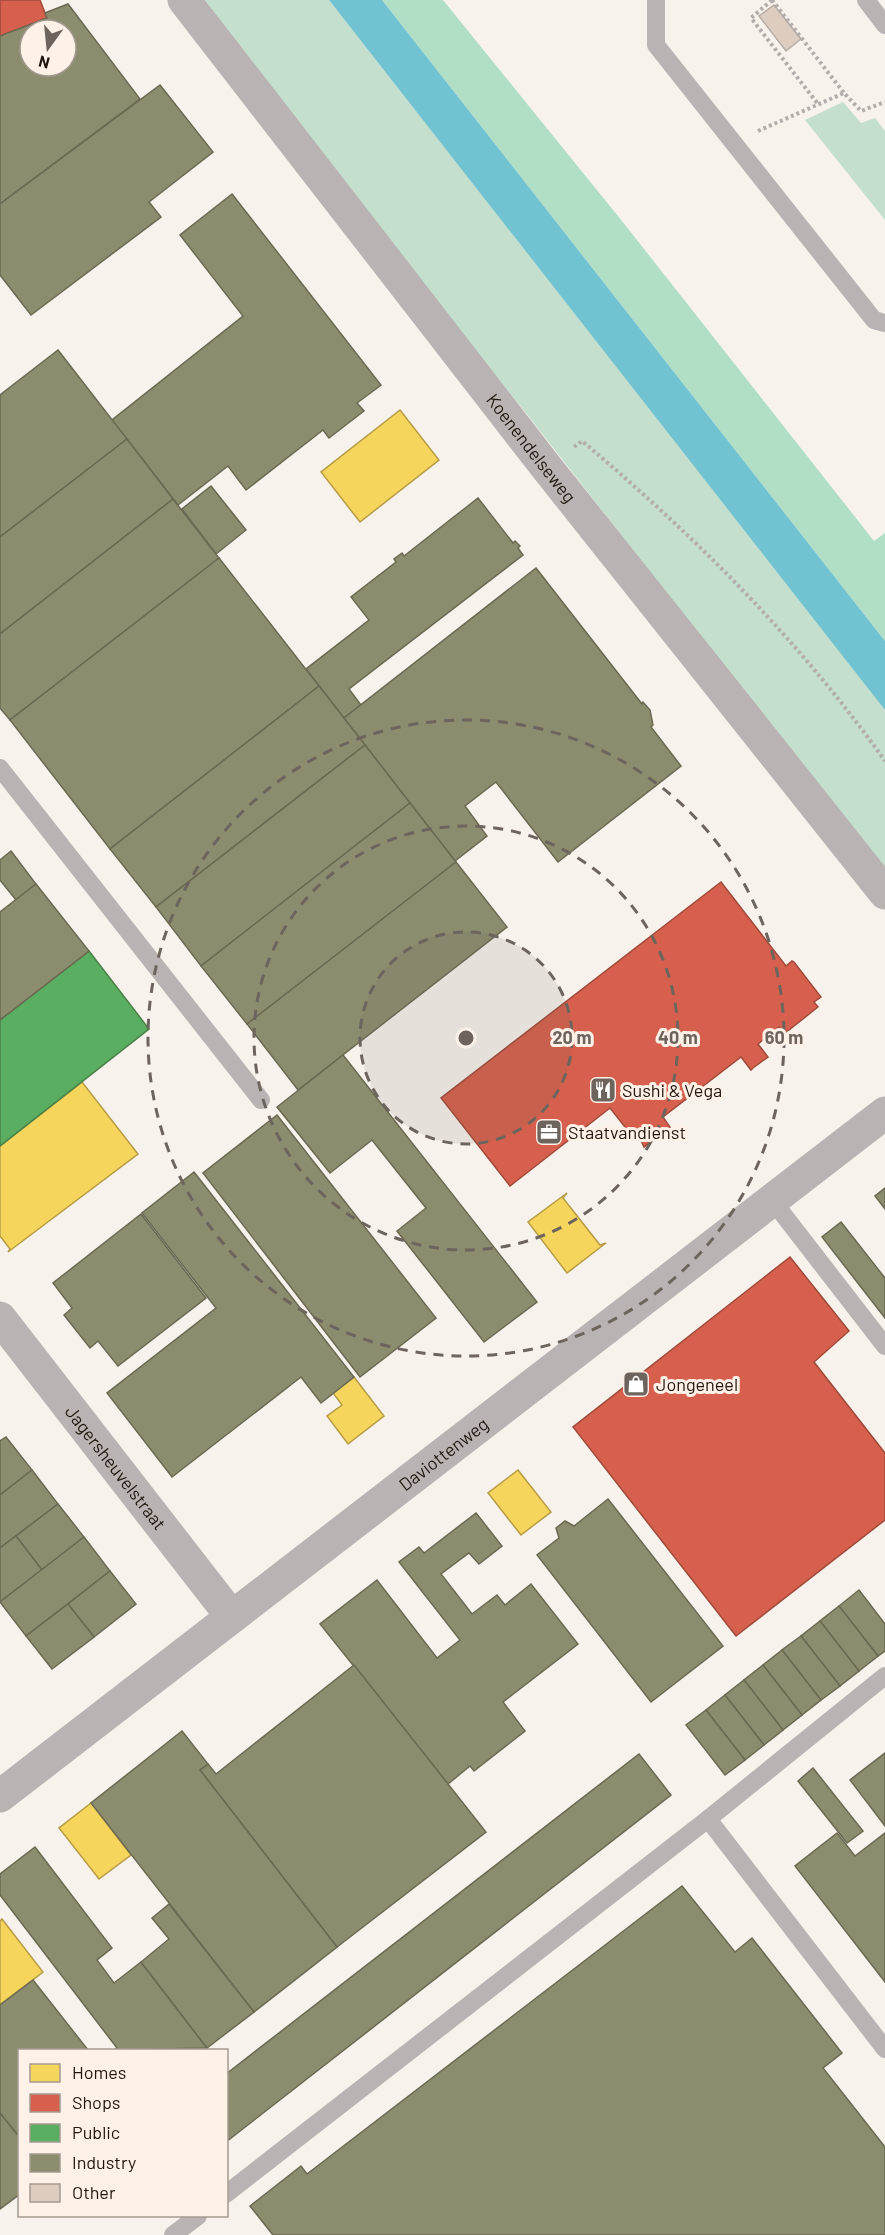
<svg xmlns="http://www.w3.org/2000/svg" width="885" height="2235" viewBox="0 0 885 2235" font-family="Barlow,sans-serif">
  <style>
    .green { fill: #c4dfcd }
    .forest { fill: #b1dfc5 }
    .water { fill: #72c3d2 }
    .homes { fill: #f6d55c; stroke: #b69c45; stroke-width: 1.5 }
    .shops { fill: #d6604d; stroke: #a04a3a; stroke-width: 1.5 }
    .public { fill: #5aae61; stroke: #498148; stroke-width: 1.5 }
    .industry { fill: #8c8c6e; stroke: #6c6952; stroke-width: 1.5; fill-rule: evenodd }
    .building { fill: #ddcdc0; stroke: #b4aca6; stroke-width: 1.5 }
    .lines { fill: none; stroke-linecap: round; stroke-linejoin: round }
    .path { stroke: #b3aeac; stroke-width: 4; stroke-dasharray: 3 3; stroke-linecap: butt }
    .service { stroke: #b9b4b3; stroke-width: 18 }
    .minor { stroke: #b9b4b3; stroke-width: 33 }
    .ring { fill: none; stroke: #6c645d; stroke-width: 3; stroke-dasharray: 10 8 }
    .labels { text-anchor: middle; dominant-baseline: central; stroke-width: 6; stroke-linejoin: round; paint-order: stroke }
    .street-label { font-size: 18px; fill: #21170f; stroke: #fdf1e8 }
    .poi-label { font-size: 18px; fill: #21170f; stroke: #fdf1e8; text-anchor: start }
    .centre { fill: #6c645d; stroke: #fdf1e8; stroke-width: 3 }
    .ring-label { font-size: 18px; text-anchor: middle; font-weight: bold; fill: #6c645d; stroke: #fdf1e8; stroke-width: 6; stroke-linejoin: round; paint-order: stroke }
  </style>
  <rect width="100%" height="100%" fill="#f8f2ed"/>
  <g class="green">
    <polygon points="205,0 329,0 868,687 885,710 885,873 526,413 371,222"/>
    <polygon points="843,102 861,123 875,118 885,131 885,220 805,120"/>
  </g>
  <polygon class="forest" points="382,0 443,0 622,221 874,541 885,533 885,641"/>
  <polygon class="water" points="329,0 382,0 885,641 885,710"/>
  <g class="homes">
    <polygon points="400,410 439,460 360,522 321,472"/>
    <polygon points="82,1082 138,1154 8,1252 10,1249 0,1236 0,1146"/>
    <polygon points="567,1193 563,1198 600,1245 606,1243 567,1273 528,1222"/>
    <polygon points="354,1377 384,1416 348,1444 327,1416 342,1405 333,1393"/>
    <polygon points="518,1470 551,1512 521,1535 488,1493"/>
    <polygon points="91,1803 131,1855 99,1879 59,1828"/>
    <polygon points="2,1919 43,1972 0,2005 0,1921"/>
  </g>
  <g class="shops">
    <polygon points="0,0 40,0 47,18 0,36"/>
    <polygon points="721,882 786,966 792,961 794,962 821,997 814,1002 818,1007 784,1034 779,1027 758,1044 768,1057 753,1068 751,1070 741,1057 663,1117 670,1127 644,1147 640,1138 636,1141 610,1108 510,1186 441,1098"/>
    <polygon points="790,1257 849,1331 814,1362 885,1453 885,1520 736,1636 573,1427"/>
  </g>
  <polygon class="public" points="89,951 149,1029 0,1146 0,1020"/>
  <g class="industry">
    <path d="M68,4L140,99L0,204V36L47,18L45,13ZM30,30H66V66H30Z"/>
    <polygon points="160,85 213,152 149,202 161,217 31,315 0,275 0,204"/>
    <polygon points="232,194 381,385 357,403 364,411 329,438 323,430 246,490 228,466 178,505 112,420 243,316 180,235"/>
    <polygon points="58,350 127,439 0,537 0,395"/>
    <polygon points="127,439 173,499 0,634 0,537"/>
    <polygon points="211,486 246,530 216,554 182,509"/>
    <polygon points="478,498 513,543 515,541 520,546 518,548 523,555 349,689 361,705 344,718 306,669 369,620 351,597 396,562 394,559 402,553 404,556"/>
    <polygon points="173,499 219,558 10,720 0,708 0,634"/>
    <polygon points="219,558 319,686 110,849 10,720"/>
    <polygon points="536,568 642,704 643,702 650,710 653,725 651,727 681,766 558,862 496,782 465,806 487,836 455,861 344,718"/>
    <polygon points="319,686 365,745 156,907 110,849"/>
    <polygon points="365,745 410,803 201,966 156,907"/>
    <polygon points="410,803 456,862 247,1024 201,966"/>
    <polygon points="11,851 36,884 16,900 0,880 0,860"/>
    <polygon points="456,862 507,927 298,1090 247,1024"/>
    <polygon points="36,884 89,951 0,1020 0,912"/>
    <polygon points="343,1055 537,1302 484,1342 397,1231 426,1208 372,1140 330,1173 277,1107"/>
    <polygon points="277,1115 436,1318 360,1377 203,1173"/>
    <polygon points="194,1172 354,1377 321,1403 301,1377 172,1477 107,1393 216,1308 142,1213"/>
    <polygon points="885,1188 885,1209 875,1196"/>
    <polygon points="141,1214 206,1298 118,1366 98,1341 90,1348 64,1315 72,1308 53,1283"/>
    <polygon points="841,1222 885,1278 885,1318 822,1237"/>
    <polygon points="6,1437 32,1470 0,1495 0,1441"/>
    <polygon points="32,1470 58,1504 0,1548 0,1495"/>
    <polygon points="608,1499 723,1646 651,1702 537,1555 559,1538 556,1528 565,1521 574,1526"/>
    <polygon points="58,1504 84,1537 42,1570 16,1536"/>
    <polygon points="476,1513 502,1546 479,1564 469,1553 441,1574 472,1614 497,1595 505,1605 531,1584 578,1644 503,1702 525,1731 474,1771 470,1766 448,1784 320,1624 377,1580 437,1658 460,1640 399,1562 419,1547 424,1553"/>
    <polygon points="16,1536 42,1570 0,1602 0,1548"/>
    <polygon points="84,1537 110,1571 26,1636 0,1602"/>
    <polygon points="110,1571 136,1604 94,1637 68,1604"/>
    <polygon points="859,1590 885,1624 885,1651 878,1656 839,1606"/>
    <polygon points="68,1604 94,1637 52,1669 26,1636"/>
    <polygon points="839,1606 878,1656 859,1671 820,1621"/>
    <polygon points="820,1621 859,1671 840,1686 801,1636"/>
    <polygon points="801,1636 840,1686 821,1700 782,1650"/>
    <polygon points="782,1650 821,1700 802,1715 763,1665"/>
    <polygon points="354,1665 486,1832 337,1947 200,1770 208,1764 216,1774"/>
    <polygon points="763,1665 802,1715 783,1730 744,1680"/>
    <polygon points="744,1680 783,1730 764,1745 725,1695"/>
    <polygon points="725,1695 764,1745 745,1760 706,1710"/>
    <polygon points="706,1710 745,1760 725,1775 686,1725"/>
    <polygon points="182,1731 208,1764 200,1770 337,1947 254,2012 91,1803"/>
    <polygon points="885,1753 885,1826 850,1780"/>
    <polygon points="639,1754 671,1795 226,2142 226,2074"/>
    <polygon points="813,1768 863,1831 847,1843 798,1781"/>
    <polygon points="837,1833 855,1856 885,1833 885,1982 795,1866"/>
    <polygon points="35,1847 112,1948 97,1960 114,1983 141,1962 207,2048 114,2050 117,2048 0,1895 0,1874"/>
    <polygon points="682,1886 735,1952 752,1938 842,2053 823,2068 885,2147 885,2235 273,2235 250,2206 301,2166 307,2174"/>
    <polygon points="169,1904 254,2012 207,2048 141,1962 169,1939 152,1918"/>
    <polygon points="33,1980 88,2050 20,2050 20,2138 0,2113 0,2005"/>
    <polygon points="0,2113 20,2138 20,2194 0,2209"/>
  </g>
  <polygon class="building" points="774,5 801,39 786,51 759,16"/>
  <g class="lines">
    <g class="path">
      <polyline points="772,0 751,18 818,104"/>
      <polyline points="772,0 844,93"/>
      <polyline points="758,131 844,93 861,111 885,102"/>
      <path d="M574,447L582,441C694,535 800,641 885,761"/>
    </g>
    <g class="service">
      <polyline points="656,0 656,45 874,320 885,323"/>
      <polyline points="866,0 885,25"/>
      <polyline points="0,768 261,1100"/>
      <polyline points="772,1200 885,1346"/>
      <polyline points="708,1819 885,2049"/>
      <polyline points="226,2194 708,1819 885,1676"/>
      <polyline points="173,2235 198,2216"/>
    </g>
    <g class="minor">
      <path id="s1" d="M184,0L547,468L885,893"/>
      <path id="s2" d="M0,1318L232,1617"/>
      <path id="s3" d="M0,1796L885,1113"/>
    </g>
  </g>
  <circle cx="466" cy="1038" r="106" fill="#6c645d" fill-opacity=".12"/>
  <g class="ring">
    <circle cx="466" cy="1038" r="106"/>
    <circle cx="466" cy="1038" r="212"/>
    <circle cx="466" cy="1038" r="318"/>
  </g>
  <defs>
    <symbol id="restaurant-square" viewBox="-11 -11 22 22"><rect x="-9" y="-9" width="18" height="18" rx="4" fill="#6c645d" stroke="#fdf1e8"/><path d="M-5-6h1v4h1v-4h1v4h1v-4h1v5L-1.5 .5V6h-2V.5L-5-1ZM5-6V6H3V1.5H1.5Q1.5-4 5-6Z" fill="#fff"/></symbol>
    <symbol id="office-square" viewBox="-11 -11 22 22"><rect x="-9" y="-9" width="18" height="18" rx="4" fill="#6c645d" stroke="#fdf1e8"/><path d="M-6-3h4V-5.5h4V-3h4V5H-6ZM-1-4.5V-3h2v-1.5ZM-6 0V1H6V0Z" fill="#fff"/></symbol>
    <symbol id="shop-square" viewBox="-11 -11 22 22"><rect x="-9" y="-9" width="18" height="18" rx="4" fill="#6c645d" stroke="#fdf1e8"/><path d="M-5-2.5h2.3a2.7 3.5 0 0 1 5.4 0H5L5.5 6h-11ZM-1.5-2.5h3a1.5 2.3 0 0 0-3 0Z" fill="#fff"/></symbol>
  </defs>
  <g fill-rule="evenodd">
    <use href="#restaurant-square" x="588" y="1075" width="30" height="30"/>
    <use href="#office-square" x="534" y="1117" width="30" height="30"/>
    <use href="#shop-square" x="621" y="1369" width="30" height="30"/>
  </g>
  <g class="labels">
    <g class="street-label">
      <text stroke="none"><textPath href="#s1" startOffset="567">Koenendelseweg</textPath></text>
      <text stroke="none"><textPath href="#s3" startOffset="560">Daviottenweg</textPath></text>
      <text stroke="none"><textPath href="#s2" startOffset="189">Jagersheuvelstraat</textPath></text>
    </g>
    <g class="poi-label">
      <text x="622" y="1090">Sushi &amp; Vega</text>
      <text x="568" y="1132">Staatvandienst</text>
      <text x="656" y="1384">Jongeneel</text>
    </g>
  </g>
  <circle cx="466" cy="1038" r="9" class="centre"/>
  <g class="ring-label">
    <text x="572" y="1044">20 m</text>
    <text x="678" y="1044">40 m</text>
    <text x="784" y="1044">60 m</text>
  </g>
  <rect x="18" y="2049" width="210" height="168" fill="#fdf1e8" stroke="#a59a91" stroke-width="1.5"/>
  <rect x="30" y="2064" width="30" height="18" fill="#f6d55c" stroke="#a59a91" stroke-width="1.5"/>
  <text x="72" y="2079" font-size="18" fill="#21170f">Homes</text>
  <rect x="30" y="2094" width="30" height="18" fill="#d6604d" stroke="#a59a91" stroke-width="1.5"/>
  <text x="72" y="2109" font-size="18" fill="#21170f">Shops</text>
  <rect x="30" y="2124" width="30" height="18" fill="#5aae61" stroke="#a59a91" stroke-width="1.5"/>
  <text x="72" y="2139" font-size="18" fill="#21170f">Public</text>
  <rect x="30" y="2154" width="30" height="18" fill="#8c8c6e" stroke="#a59a91" stroke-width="1.5"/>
  <text x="72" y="2169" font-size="18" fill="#21170f">Industry</text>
  <rect x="30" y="2184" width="30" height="18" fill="#ddcdc0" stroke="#a59a91" stroke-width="1.5"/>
  <text x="72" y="2199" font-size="18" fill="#21170f">Other</text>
  <g transform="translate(48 48) rotate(195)"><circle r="28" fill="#fdf1e8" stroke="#a59a91" stroke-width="1.5"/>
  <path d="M0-4.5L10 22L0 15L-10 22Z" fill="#6c645d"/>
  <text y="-9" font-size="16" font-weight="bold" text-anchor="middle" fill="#21170f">N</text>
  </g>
</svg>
